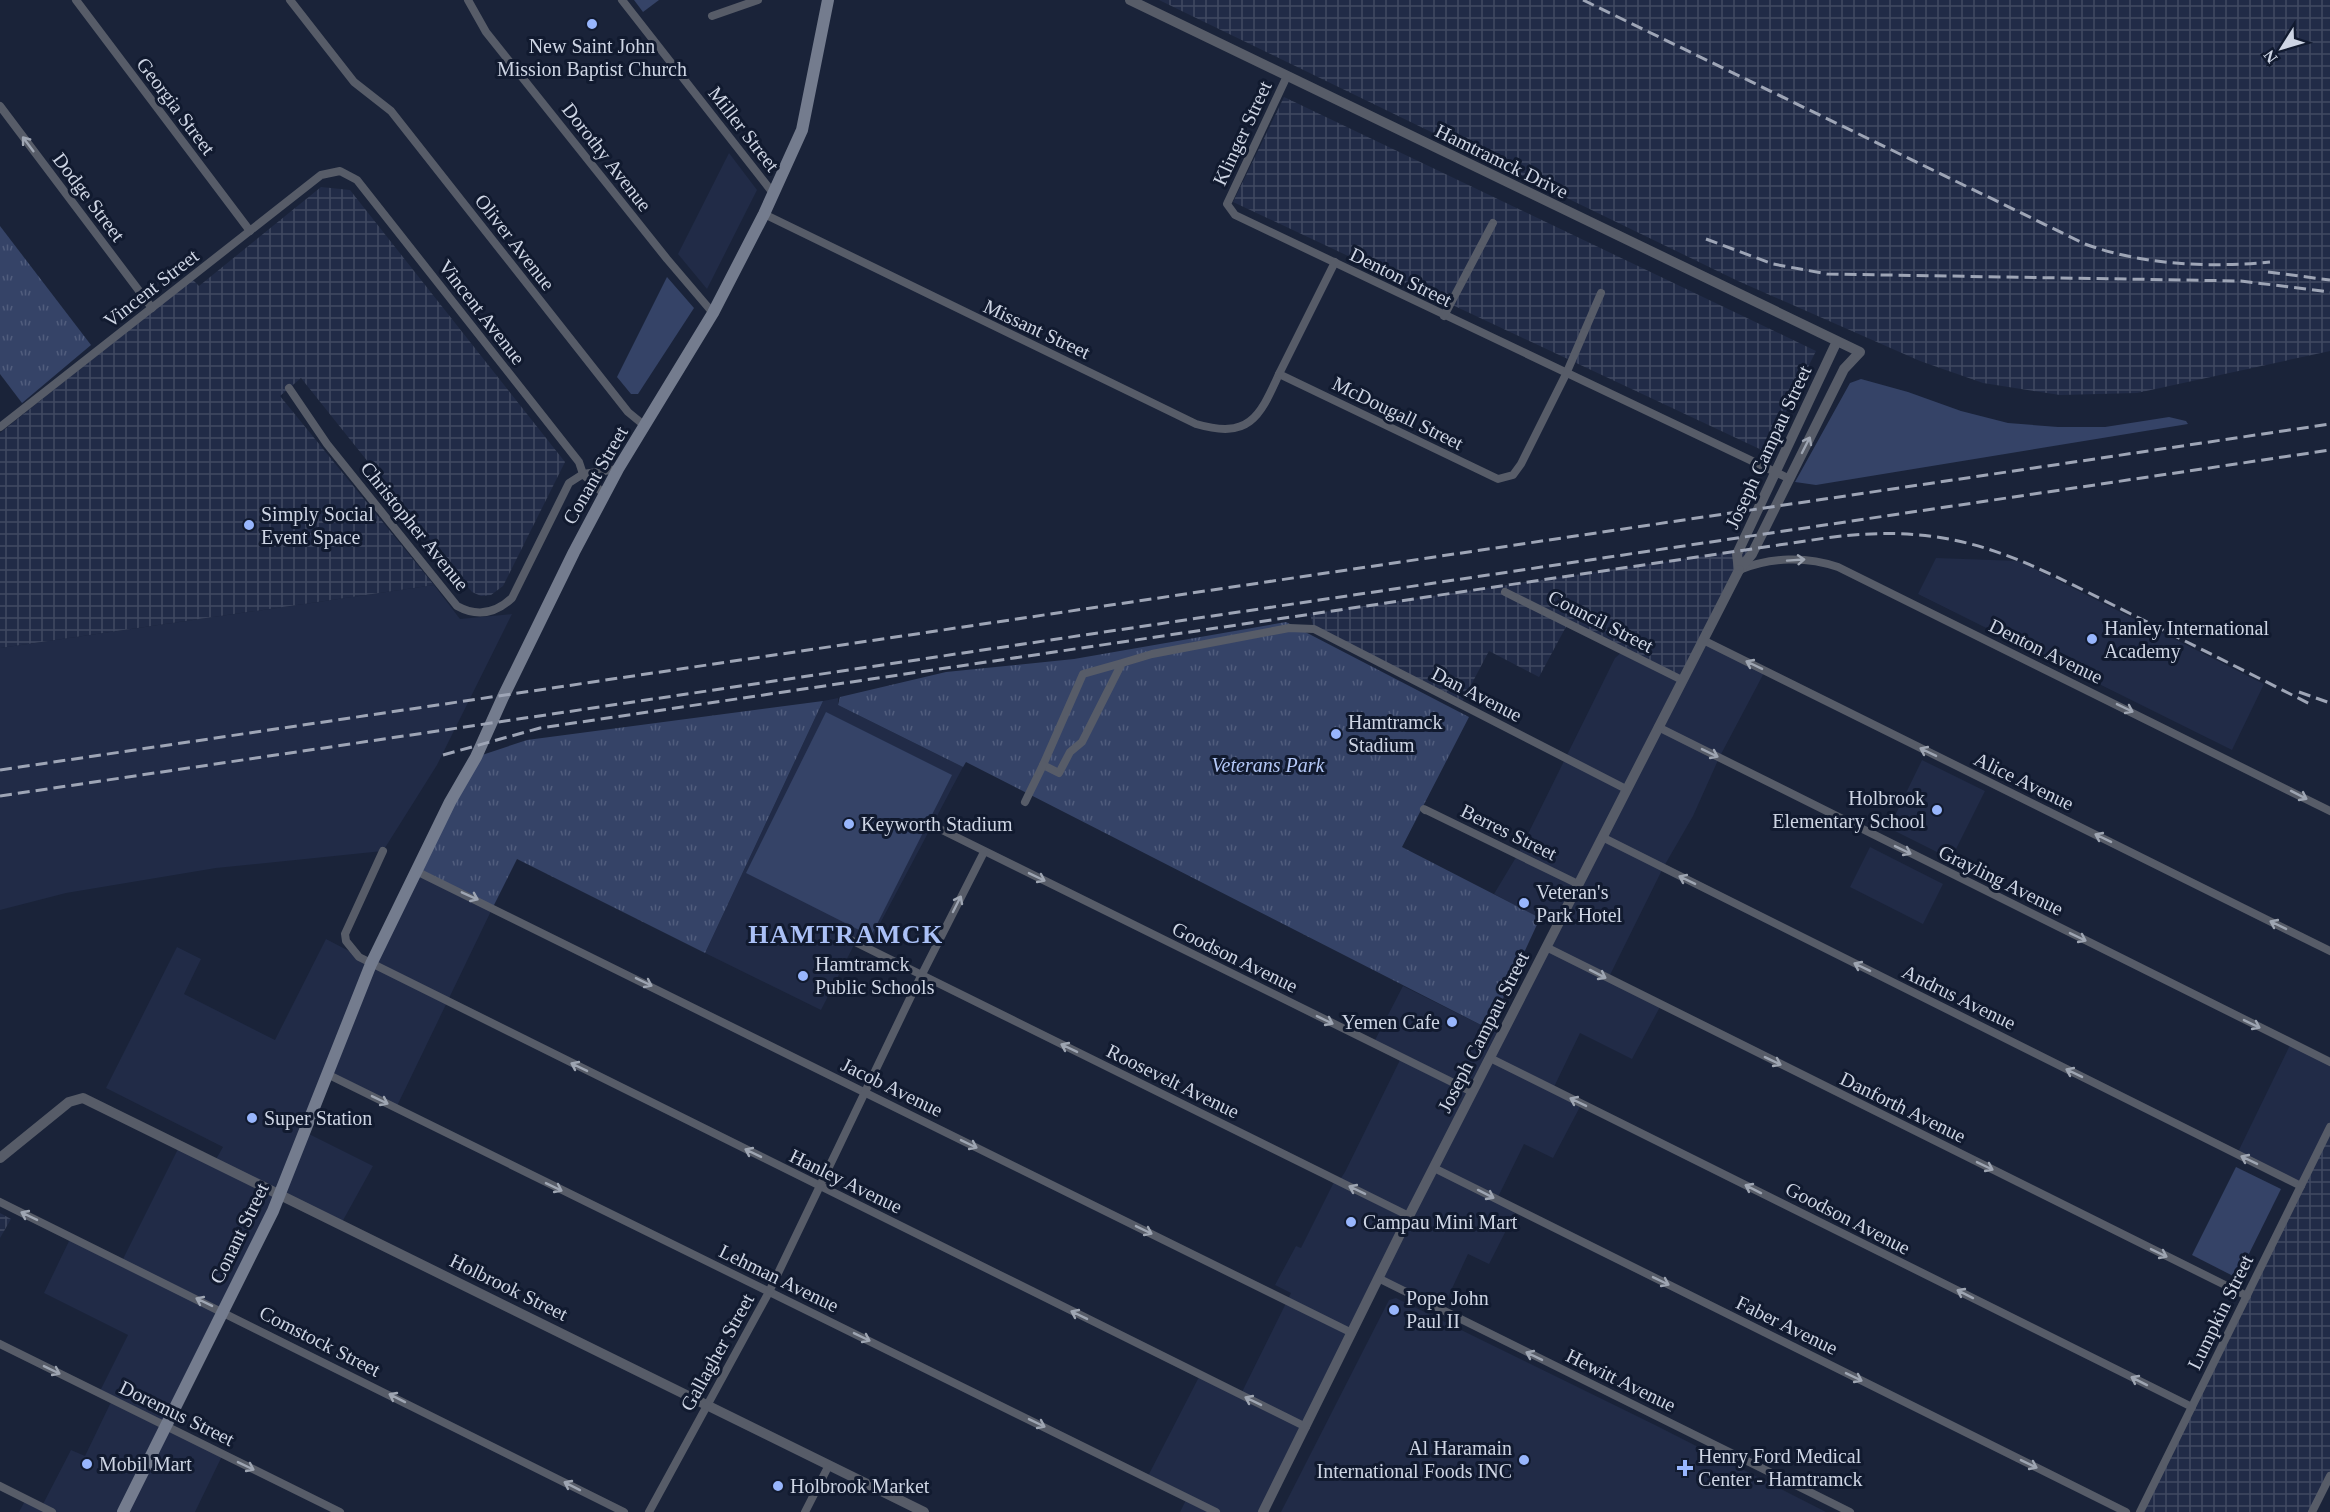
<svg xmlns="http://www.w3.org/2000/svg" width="2330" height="1512" viewBox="0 0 2330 1512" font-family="Georgia,serif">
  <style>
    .built { fill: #212b47 }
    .industrial { fill: url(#industrial-grid) }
    .grass { fill: #354367 }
    .park { fill: url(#park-tufts) }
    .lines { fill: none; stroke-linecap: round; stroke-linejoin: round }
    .minor { stroke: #575c68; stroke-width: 8 }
    .tertiary { stroke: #575c68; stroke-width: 10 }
    .secondary { stroke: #747c8e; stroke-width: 12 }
    .rail { stroke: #9ea5b6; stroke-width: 3; stroke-dasharray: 12 6; stroke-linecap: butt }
    .oneway { stroke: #9ea5b2 }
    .poi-dot { fill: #98b6fd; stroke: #111a2f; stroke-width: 2 }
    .labels { text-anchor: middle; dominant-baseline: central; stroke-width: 6; stroke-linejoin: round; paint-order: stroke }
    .poi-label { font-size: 20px; fill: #ced5e4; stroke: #111a2f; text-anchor: start }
    .street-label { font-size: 20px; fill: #ced5e4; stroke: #111a2f }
    .park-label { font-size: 20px; font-style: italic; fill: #b5c9f8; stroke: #111a2f }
    .district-label { font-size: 26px; font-weight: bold; letter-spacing: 1.5px; fill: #aac0f6; stroke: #111a2f }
  </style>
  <defs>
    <pattern id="industrial-grid" width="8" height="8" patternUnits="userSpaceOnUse" patternTransform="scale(1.5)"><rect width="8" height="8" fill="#212b47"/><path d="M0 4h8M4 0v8" fill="none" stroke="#404961"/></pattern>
    <pattern id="park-tufts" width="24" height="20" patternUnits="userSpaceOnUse" patternTransform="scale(1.5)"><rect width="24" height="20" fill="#354367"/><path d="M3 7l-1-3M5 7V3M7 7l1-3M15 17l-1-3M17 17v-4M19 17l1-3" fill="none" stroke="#515d7d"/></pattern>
  </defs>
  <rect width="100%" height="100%" fill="#1a2339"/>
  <g class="built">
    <polygon points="729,153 757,190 707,289 678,254"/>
    <polygon points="1936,558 2019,561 2264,684 2232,750 1918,594"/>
    <polygon points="434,585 460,619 512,614 437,765 383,851 216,868 66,893 0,910 0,648"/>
    <polygon points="1703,640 1765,671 1719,758 1693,816 1663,868 1608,979 1661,1005 1632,1059 1580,1033 1553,1089 1582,1103 1553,1158 1524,1144 1497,1199 1517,1209 1489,1264 1468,1254 1442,1310 1379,1278 1263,1512 1180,1512 1187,1498 1147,1478 1200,1375 1241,1394 1291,1293 1275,1285 1296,1246 1301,1248 1335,1180 1339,1181 1345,1172 1401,1058 1373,1044 1403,986 1501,1035 1556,927 1494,894 1518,854 1615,658 1623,651"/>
    <polygon points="838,698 838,705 963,767 867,948 855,943 821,1010 705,953 823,701"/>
    <polygon points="1922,760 1985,791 1951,859 1889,828"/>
    <polygon points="1870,847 1943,884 1923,924 1850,887"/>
    <polygon points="416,871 493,907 396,1108 328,1075 305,1132 373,1166 341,1224 281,1194 166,1426 223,1454 195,1512 19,1512 26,1499 42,1506 71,1450 85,1456 112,1400 99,1393 128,1335 44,1293 71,1237 122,1261 180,1145 215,1161 223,1147 106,1088 177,947 201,959 184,994 275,1040 326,939 372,963"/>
    <polygon points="2291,1043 2330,1062 2330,1127 2301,1186 2237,1154"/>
    <polygon points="1396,1298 1653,1424 1826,1512 1281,1512 1389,1300"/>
  </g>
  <g class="industrial">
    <polygon points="1159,0 2330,0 2330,351 2137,393 2060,395 1983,383 1920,361 1738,281"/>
    <polygon points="1284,97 1816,351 1766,452 1233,202"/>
    <polygon points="321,187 350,190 565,462 503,586 491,595 481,596 472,592 301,378 280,396 434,585 0,648 0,433 192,279 199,286"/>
    <polygon points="1751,549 1682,680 1568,623 1539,677 1489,651 1461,704 1314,629 1310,614"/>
    <polygon points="2330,1127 2330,1476 2312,1512 2140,1512"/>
    <polygon points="0,1213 11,1219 0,1238"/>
  </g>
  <g class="grass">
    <polygon points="634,0 659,0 643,12"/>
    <polygon points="667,277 694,308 638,394 631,394 617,377"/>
    <polygon points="1861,379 1908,392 1961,411 2008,423 2058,427 2105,427 2169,417 2186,421 2188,424 1816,485 1795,482 1850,383"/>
    <polygon points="826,712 952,775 871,936 746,873"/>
    <polygon points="2236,1167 2281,1189 2237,1278 2192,1255"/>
  </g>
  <g class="park">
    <polygon points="0,226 91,345 22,403 0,374"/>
    <polygon points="1286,622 1469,717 1402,847 1540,918 1489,1029 966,762 963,767 838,705 840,697 946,672 1074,659"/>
    <polygon points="823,701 705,953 517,859 493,907 416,871 476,757 527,740"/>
  </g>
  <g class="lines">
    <g class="minor">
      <polyline points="76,0 250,231"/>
      <polyline points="290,0 354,82 391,111 628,412 645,426"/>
      <polyline points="468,0 486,32 667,259 713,313"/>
      <polyline points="622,0 773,193"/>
      <polyline points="712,16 758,0"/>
      <polyline points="1287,76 1227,204 1235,215 1790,479"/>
      <polyline points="0,106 152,308"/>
      <path d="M764,214L1196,424C1248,439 1259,419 1279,374"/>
      <polyline points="1335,262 1279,374 1498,479 1513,475 1521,464 1566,374 1601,293"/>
      <polyline points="1444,316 1493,223"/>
      <path d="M289,388L327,444L457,606C477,617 495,614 512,598L569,483L583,474L618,469"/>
      <polyline points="0,427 321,175 340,171 357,180 579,462 583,474 605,495"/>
      <path d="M1739,570C1771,557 1806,556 1838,567L2330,811"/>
      <polyline points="1505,592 1682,680"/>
      <polyline points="1703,640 2330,951"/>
      <polyline points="1122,663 1083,674 1043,765 1059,773 1070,752 1082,742 1122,663 1152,654 1289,628 1314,629 1626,789"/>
      <polyline points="1658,727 2330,1062"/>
      <polyline points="1025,802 1043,765"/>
      <polyline points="1425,810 1424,809 1578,884"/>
      <polyline points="934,826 1472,1092"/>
      <polyline points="1602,837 2301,1186"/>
      <polyline points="383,851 345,934 346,941 359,957 1306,1427"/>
      <polyline points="416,871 1352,1333"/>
      <polyline points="851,940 1409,1216"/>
      <polyline points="1546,947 2247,1296"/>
      <polyline points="1490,1058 2192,1407"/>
      <polyline points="327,1074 1216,1512"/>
      <polyline points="1434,1168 2126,1512"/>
      <polyline points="0,1202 624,1512"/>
      <polyline points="1378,1278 1850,1512"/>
      <polyline points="0,1344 340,1512"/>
      <polyline points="0,1486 52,1512"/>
      <polyline points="649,1512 769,1292 914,990 984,852"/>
      <polyline points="805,1512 829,1465"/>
      <polyline points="2140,1512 2330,1127"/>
      <polyline points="2312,1512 2330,1476"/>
    </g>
    <g class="tertiary">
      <polyline points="1130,0 1860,352 1844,369 1752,554 1739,570 1737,554 1837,341"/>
      <polyline points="0,1158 69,1102 83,1098 924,1512"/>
      <polyline points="1263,1512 1409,1216 1739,570"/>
    </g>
    <polyline class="secondary" points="123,1512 273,1211 371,964 450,802 476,757 503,697 574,552 618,469 713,313 764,214 802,130 828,0"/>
    <g class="rail">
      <path d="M1583,0L2085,244C2143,265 2209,268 2270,262"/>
      <polyline points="1706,239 1773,264 1827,274 2241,281 2330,292"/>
      <polyline points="2268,272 2330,280"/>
      <polyline points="2299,692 2330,703"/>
      <path d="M443,755L540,728L1826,538C1957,520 2019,558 2131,614C2191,644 2251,674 2310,704"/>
      <polyline points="0,770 2330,424"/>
      <polyline points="0,796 2330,450"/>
    </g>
  </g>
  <defs><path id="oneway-shaft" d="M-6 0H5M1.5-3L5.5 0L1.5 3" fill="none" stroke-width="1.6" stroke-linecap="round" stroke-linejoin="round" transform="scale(1.5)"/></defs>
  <g class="oneway">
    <use href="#oneway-shaft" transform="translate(28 144) rotate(-127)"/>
    <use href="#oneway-shaft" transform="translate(1806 445) rotate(-63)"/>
    <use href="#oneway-shaft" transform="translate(1796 560) rotate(-4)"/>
    <use href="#oneway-shaft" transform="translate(1754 665) rotate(-154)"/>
    <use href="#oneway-shaft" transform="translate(2125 708) rotate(26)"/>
    <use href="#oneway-shaft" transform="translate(1928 752) rotate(-154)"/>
    <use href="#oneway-shaft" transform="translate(1710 753) rotate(26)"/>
    <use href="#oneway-shaft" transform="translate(2299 795) rotate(27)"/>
    <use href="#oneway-shaft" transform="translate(2103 838) rotate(-154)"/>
    <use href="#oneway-shaft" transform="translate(1903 850) rotate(26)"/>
    <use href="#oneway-shaft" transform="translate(1037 877) rotate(26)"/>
    <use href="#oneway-shaft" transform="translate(1687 880) rotate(-154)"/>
    <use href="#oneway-shaft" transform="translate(470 896) rotate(24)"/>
    <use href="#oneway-shaft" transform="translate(957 904) rotate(-63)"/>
    <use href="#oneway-shaft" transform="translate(2278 925) rotate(-154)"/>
    <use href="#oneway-shaft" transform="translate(2078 937) rotate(26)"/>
    <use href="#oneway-shaft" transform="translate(1862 967) rotate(-154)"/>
    <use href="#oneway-shaft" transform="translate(1598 974) rotate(27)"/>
    <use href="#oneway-shaft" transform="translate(644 982) rotate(26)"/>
    <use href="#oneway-shaft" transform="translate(1325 1020) rotate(26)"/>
    <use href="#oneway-shaft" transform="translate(2252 1024) rotate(26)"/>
    <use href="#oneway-shaft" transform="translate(1069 1048) rotate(-154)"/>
    <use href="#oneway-shaft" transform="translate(1773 1061) rotate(26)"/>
    <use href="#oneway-shaft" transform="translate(579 1067) rotate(-154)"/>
    <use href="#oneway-shaft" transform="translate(2074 1073) rotate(-154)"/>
    <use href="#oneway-shaft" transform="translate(380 1100) rotate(26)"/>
    <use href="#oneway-shaft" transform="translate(1578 1102) rotate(-154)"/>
    <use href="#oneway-shaft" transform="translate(969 1144) rotate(26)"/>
    <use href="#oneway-shaft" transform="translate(753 1153) rotate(-154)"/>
    <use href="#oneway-shaft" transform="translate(2249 1160) rotate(-154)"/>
    <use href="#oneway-shaft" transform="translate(1985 1166) rotate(26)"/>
    <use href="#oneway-shaft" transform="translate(554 1187) rotate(26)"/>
    <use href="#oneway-shaft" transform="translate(1753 1189) rotate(-153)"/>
    <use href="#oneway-shaft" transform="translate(1357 1190) rotate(-154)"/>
    <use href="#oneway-shaft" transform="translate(1486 1194) rotate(27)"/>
    <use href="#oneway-shaft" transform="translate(29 1216) rotate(-154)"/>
    <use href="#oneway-shaft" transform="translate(1144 1230) rotate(26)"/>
    <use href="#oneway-shaft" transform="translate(2159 1253) rotate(26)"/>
    <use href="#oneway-shaft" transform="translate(1661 1281) rotate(26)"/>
    <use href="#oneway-shaft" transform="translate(1965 1294) rotate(-153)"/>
    <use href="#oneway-shaft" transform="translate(204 1302) rotate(-154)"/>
    <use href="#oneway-shaft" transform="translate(1079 1315) rotate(-154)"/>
    <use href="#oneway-shaft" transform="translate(862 1337) rotate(26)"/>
    <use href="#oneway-shaft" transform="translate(1534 1356) rotate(-154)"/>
    <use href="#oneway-shaft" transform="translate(52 1370) rotate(26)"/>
    <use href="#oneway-shaft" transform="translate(1854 1377) rotate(26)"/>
    <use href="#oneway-shaft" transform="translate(2139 1381) rotate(-153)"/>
    <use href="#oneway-shaft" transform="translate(397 1398) rotate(-153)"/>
    <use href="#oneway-shaft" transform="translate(1253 1401) rotate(-154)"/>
    <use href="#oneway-shaft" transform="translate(1037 1423) rotate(26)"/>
    <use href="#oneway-shaft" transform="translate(2029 1464) rotate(26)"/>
    <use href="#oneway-shaft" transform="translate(246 1466) rotate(26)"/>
    <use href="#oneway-shaft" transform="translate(572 1486) rotate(-153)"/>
  </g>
  <g class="poi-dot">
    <circle cx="592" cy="24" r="6"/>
    <circle cx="249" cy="525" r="6"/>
    <circle cx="2092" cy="639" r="6"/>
    <circle cx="1336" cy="734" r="6"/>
    <circle cx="1937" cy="810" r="6"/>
    <circle cx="849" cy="824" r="6"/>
    <circle cx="1524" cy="903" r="6"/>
    <circle cx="803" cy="976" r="6"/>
    <circle cx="1452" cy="1022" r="6"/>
    <circle cx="252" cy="1118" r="6"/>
    <circle cx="1351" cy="1222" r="6"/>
    <circle cx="1394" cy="1310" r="6"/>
    <circle cx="1524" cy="1460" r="6"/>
    <circle cx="87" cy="1464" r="6"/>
    <path d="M1682 1459h6v6h6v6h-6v6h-6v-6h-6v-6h6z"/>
    <circle cx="778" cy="1486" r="6"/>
  </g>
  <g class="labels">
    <g class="poi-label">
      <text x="592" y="46" text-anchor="middle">New Saint John<tspan x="592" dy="23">Mission Baptist Church</tspan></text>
      <text x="261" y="514">Simply Social<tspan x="261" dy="23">Event Space</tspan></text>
      <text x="2104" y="628">Hanley International<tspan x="2104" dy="23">Academy</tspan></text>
      <text x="1348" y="722">Hamtramck<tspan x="1348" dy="23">Stadium</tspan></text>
      <text x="1925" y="798" text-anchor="end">Holbrook<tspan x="1925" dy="23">Elementary School</tspan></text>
      <text x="861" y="824">Keyworth Stadium</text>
      <text x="1536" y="892">Veteran's<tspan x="1536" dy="23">Park Hotel</tspan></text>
      <text x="815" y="964">Hamtramck<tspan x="815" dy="23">Public Schools</tspan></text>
      <text x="1440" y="1022" text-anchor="end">Yemen Cafe</text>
      <text x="264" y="1118">Super Station</text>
      <text x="1363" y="1222">Campau Mini Mart</text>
      <text x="1406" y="1298">Pope John<tspan x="1406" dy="23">Paul II</tspan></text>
      <text x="1512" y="1448" text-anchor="end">Al Haramain<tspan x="1512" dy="23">International Foods INC</tspan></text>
      <text x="1698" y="1456">Henry Ford Medical<tspan x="1698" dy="23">Center - Hamtramck</tspan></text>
      <text x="99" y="1464">Mobil Mart</text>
      <text x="790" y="1486">Holbrook Market</text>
    </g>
    <g class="street-label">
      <text transform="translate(176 106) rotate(53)">Georgia Street</text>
      <text transform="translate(744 129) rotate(52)">Miller Street</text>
      <text transform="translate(1242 133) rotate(-65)">Klinger Street</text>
      <text transform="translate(607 157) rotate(52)">Dorothy Avenue</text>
      <text transform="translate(1502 161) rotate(26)">Hamtramck Drive</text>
      <text transform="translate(89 197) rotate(53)">Dodge Street</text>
      <text transform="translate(515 242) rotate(52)">Oliver Avenue</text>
      <text transform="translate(1401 277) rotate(26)">Denton Street</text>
      <text transform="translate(151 288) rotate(-38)">Vincent Street</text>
      <text transform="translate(482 312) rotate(52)">Vincent Avenue</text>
      <text transform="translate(1037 329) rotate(25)">Missant Street</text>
      <text transform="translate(1398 413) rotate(26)">McDougall Street</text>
      <text transform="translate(1768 447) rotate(-65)">Joseph Campau Street</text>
      <text transform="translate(595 475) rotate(-60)">Conant Street</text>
      <text transform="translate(415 526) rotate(51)">Christopher Avenue</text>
      <text transform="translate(1601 621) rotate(27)">Council Street</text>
      <text transform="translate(2046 651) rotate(26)">Denton Avenue</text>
      <text transform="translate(1477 694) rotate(27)">Dan Avenue</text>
      <text transform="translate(2024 781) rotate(26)">Alice Avenue</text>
      <text transform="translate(1509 832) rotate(26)">Berres Street</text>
      <text transform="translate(2001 880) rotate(26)">Grayling Avenue</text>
      <text transform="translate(1235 957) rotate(26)">Goodson Avenue</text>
      <text transform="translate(1959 997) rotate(26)">Andrus Avenue</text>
      <text transform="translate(1483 1032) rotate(-63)">Joseph Campau Street</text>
      <text transform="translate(1173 1081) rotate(26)">Roosevelt Avenue</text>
      <text transform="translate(892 1087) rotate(26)">Jacob Avenue</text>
      <text transform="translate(1903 1107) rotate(26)">Danforth Avenue</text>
      <text transform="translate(846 1181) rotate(26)">Hanley Avenue</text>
      <text transform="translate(1848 1218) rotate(27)">Goodson Avenue</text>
      <text transform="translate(239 1233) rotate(-64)">Conant Street</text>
      <text transform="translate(779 1278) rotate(26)">Lehman Avenue</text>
      <text transform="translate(509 1287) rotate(26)">Holbrook Street</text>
      <text transform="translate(2220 1312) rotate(-64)">Lumpkin Street</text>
      <text transform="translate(1787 1325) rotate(26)">Faber Avenue</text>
      <text transform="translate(320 1341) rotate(27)">Comstock Street</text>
      <text transform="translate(717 1352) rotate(-61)">Gallagher Street</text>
      <text transform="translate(1621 1380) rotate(26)">Hewitt Avenue</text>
      <text transform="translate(177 1413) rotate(26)">Doremus Street</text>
    </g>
    <g class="park-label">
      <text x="1268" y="765">Veterans Park</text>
    </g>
    <g class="district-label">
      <text x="846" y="934">HAMTRAMCK</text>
    </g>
  </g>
  <g transform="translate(2282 48) rotate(233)" stroke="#111a2f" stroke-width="4.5" paint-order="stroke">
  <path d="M0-4.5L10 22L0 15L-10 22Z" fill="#ced5e4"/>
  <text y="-9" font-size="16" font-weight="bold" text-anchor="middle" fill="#ced5e4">N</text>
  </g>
</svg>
